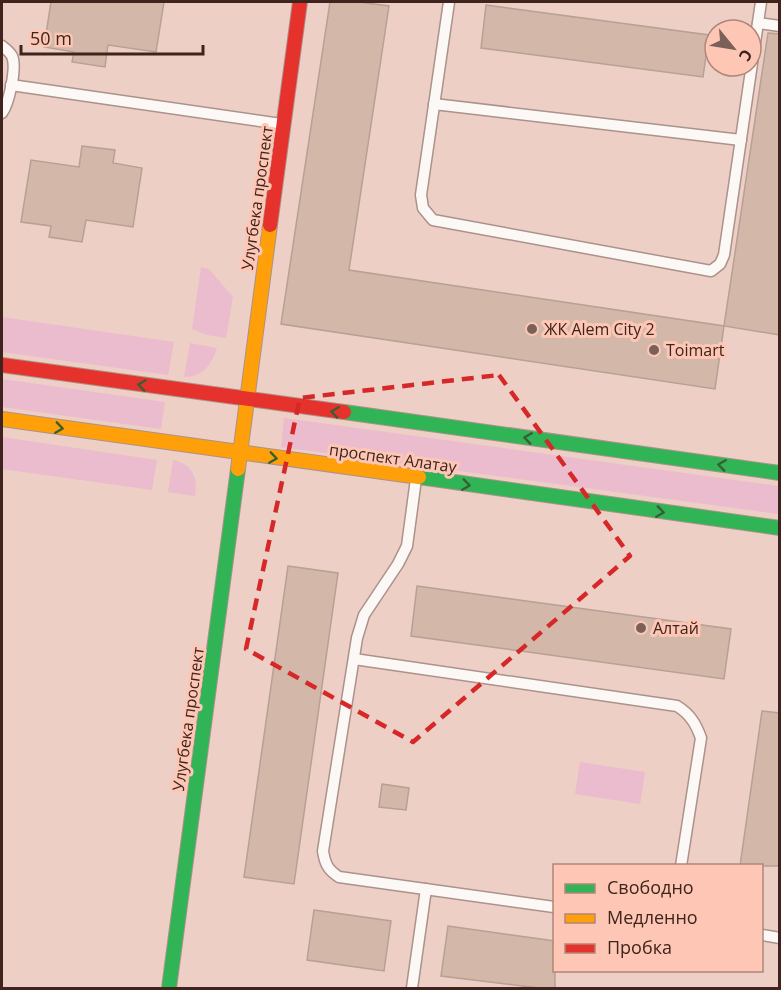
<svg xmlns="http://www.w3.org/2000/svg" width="781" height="990" viewBox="0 0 781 990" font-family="'Open Sans',sans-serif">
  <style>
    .green { fill: #ebbbce }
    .building { fill: #d3b7a8; stroke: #b7a094; stroke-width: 1.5 }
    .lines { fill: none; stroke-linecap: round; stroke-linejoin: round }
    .lane-casing { stroke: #ab928a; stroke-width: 13 }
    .fast-casing { stroke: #ab928a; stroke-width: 16 }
    .slow-casing { stroke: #ab928a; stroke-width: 16 }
    .jam-casing { stroke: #ab928a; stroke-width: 16 }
    .lane { stroke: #fcf8f6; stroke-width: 10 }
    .fast { stroke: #30b455; stroke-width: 14 }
    .slow { stroke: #ff9f0a; stroke-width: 14 }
    .jam { stroke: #e5322d; stroke-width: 14 }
    .oneway { stroke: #385e33 }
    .marked { fill: none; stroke: #d62828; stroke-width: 4.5; stroke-dasharray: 12 8; stroke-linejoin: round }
    .poi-dot { fill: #7b6058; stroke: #fec7b5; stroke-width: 2 }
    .labels { text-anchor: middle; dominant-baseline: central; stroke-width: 6; stroke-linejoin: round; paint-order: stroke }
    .street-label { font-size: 16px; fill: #3e241c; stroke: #fec7b5 }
    .poi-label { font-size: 16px; fill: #3e241c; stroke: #fec7b5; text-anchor: start }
  </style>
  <rect width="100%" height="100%" fill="#edcfc6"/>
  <g class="green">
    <polygon points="201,267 209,269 233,297 226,338 207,335 192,329"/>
    <polygon points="2,317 174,342 168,375 2,352"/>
    <path d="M190,343L217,348C211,365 203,377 184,377Z"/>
    <polygon points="2,379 165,402 161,429 2,407"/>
    <polygon points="284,418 779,486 779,514 281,447"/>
    <polygon points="2,437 157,460 152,490 2,469"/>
    <path d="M173,460C192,464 198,477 195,496L168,492Z"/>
    <polygon points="580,762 645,772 640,804 575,794"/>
  </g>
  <g class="building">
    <polygon points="51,2 164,2 156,52 108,45 105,67 72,62 74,52 44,47"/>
    <polygon points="330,2 359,2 389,6 349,270 724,326 715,389 281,324"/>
    <polygon points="486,5 709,35 703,77 481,48"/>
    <polygon points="768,33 780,34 780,335 724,326"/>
    <polygon points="82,146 115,150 113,163 142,168 133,227 86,220 82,242 49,237 51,226 21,222 31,160 79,167"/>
    <polygon points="288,566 338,573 294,884 244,877"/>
    <polygon points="417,586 731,629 724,679 411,636"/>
    <polygon points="762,711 780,713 780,866 740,866"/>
    <polygon points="382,784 409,788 406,810 379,807"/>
    <polygon points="314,910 391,921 384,971 307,960"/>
    <polygon points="448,926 555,941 555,988 539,988 441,976"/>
  </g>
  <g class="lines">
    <defs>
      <g id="lane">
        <polyline points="449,2 421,195 423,208 433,220 711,271 720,264 724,255 761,2"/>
        <polyline points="758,23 780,26"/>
        <path d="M2,46C6,49 9,51 12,56C17,68 9,103 2,113"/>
        <polyline points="11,85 281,124"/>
        <polyline points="434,104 741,140"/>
        <path d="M416,479L407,546L398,564L364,615L357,638L323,851C325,864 328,870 339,877L554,907"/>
        <path d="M354,659L677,706C690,714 696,724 701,738L681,866"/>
        <polyline points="762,935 780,938"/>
        <polyline points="412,988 426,889"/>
      </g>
      <g id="fast">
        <polyline points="344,412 780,473"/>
        <polyline points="419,477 780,528"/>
        <polyline points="169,988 238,469"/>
      </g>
      <g id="slow">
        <polyline points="2,419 419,477"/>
        <polyline points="238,469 270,225"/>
      </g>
      <g id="jam">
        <polyline points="270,225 300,2"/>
        <polyline points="2,365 344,412"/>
      </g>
    </defs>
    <use href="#lane" class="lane-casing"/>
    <use href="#fast" class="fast-casing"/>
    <use href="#slow" class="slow-casing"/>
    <use href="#jam" class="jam-casing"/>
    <use href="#lane" class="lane"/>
    <use href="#fast" class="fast"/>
    <use href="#slow" class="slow"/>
    <use href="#jam" class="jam"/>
  </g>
  <defs><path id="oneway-chevron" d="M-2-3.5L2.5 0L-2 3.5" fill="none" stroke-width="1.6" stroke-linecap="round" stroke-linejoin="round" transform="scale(1.5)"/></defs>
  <g class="oneway">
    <use href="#oneway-chevron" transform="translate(142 385) rotate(-172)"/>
    <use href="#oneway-chevron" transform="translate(335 412) rotate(-172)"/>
    <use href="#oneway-chevron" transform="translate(59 428) rotate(8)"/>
    <use href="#oneway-chevron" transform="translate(528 438) rotate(-172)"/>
    <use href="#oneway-chevron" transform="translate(273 458) rotate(8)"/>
    <use href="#oneway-chevron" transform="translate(722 465) rotate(-172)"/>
    <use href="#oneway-chevron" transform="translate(466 485) rotate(8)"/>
    <use href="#oneway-chevron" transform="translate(660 512) rotate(8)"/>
  </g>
  <path class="marked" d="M499,375L630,556L413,742L246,649L300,398Z"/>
  <g class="poi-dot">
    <circle cx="532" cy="329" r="6"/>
    <circle cx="654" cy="350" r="6"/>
    <circle cx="641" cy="628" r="6"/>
  </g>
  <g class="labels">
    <g class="street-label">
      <text transform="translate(257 198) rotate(-82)">Улугбека проспект</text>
      <text transform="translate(393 458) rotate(8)">проспект Алатау</text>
      <text transform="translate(188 719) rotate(-82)">Улугбека проспект</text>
    </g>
    <g class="poi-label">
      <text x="544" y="329">ЖК Alem City 2</text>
      <text x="666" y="350">Toimart</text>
      <text x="653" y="628">Алтай</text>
    </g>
  </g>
  <rect width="781" height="990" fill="none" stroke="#3e241c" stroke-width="6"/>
  <rect x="553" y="864" width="210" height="108" fill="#fec7b5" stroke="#b18678" stroke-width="1.5"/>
  <rect x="565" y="884" width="30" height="9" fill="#30b455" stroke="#b18678" stroke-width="1.5"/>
  <text x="607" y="894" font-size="18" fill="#3e241c">Свободно</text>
  <rect x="565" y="914" width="30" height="9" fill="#ff9f0a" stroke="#b18678" stroke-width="1.5"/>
  <text x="607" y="924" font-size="18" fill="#3e241c">Медленно</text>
  <rect x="565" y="944" width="30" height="9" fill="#e5322d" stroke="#b18678" stroke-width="1.5"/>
  <text x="607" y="954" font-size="18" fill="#3e241c">Пробка</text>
  <g transform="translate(733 48) rotate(120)"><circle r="28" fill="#fec7b5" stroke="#b18678" stroke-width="1.5"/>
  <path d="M0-4.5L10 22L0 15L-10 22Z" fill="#7b6058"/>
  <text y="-9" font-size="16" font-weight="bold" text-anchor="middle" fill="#3e241c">С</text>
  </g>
  <path d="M21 45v9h182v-9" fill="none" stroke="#3e241c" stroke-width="3"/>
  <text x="30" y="45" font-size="18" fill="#3e241c" stroke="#fec7b5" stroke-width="4.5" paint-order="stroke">50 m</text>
</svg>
